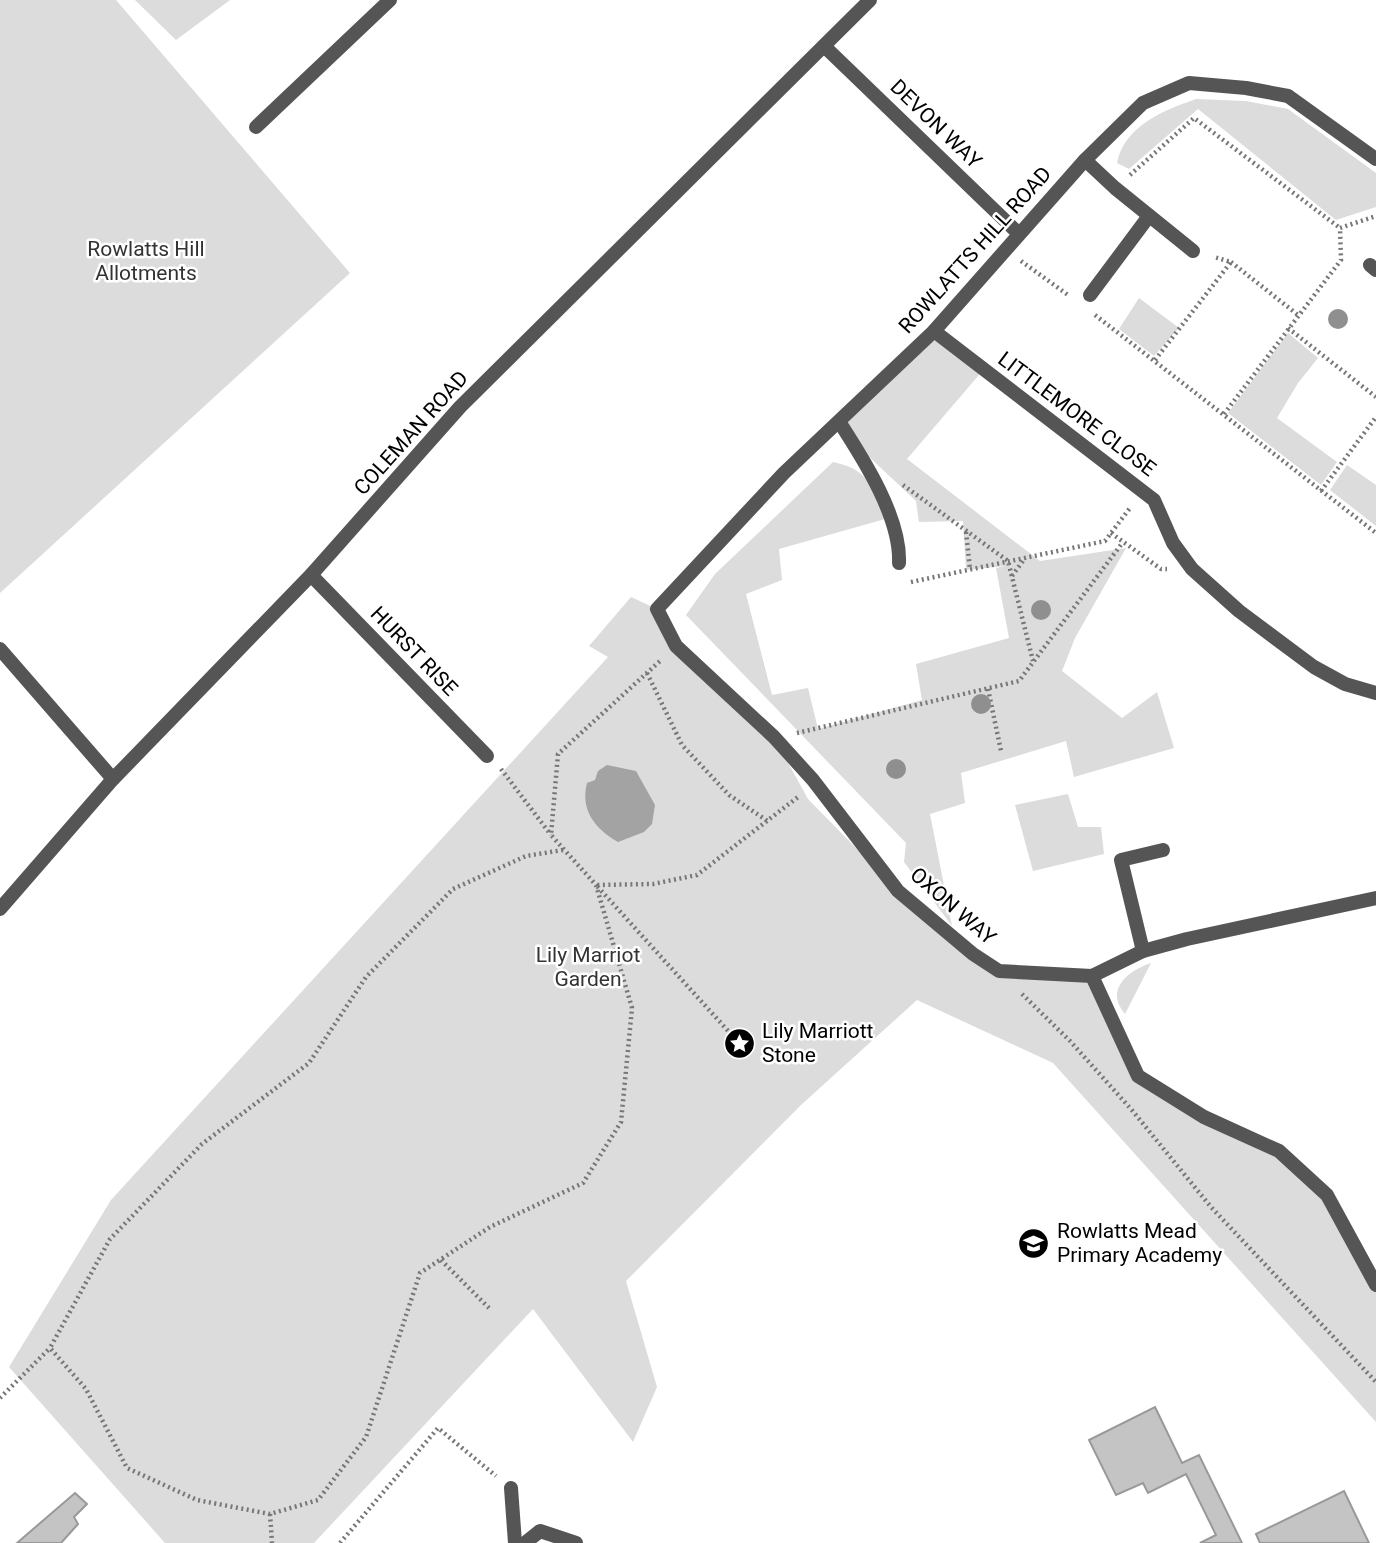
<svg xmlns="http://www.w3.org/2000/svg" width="1376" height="1543" viewBox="0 0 1376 1543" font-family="Roboto,sans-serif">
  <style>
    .green { fill: #dcdcdc }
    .water { fill: #a3a3a3 }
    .building { fill: #c4c4c4; stroke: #999; stroke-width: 2 }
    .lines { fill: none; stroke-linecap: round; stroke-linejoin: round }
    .path { stroke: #777; stroke-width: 4.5; stroke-dasharray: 2 3.5; stroke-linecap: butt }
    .lane { stroke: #555; stroke-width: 14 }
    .street { stroke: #555; stroke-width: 14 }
    .tree { fill: #8f8f8f }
    .labels { text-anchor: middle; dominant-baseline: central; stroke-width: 5; stroke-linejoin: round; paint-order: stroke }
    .street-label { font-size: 21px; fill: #000; stroke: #fff }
    .park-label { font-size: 21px; fill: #333; stroke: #fff }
    .poi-label { font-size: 21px; fill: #000; stroke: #fff; text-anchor: start }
  </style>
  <rect width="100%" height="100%" fill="#fff"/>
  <g class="green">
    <polygon points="0,0 116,0 350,273 0,593"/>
    <polygon points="135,0 230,0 176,40"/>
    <path d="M1196,99L1246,101L1288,109L1376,173V207L1336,220L1198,109L1129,169L1117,163C1124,126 1164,110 1196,99Z"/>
    <polygon points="1139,298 1179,328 1154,356 1119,329"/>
    <path d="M931,333L984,369L907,459L1040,561L1126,548L1075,638L1062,671L1122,718L1157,692L1174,748L1074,777L1066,741L961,773L965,803L930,814L952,926L904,862L906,843L686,615L715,574L833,462C870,470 872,487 885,519L779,549L782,580L746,594L772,695L808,688L818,729L922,700L916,664L1009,638L996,568L1005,566L966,570L963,521L919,522L916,501L866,454L840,423Z"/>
    <polygon points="1288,333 1318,358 1298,383 1277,418 1337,462 1321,485 1228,413"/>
    <polygon points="1347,465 1376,485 1376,526 1330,490"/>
    <polygon points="631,597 657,609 676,646 774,737 808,799 898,891 999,971 1092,976 1138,1076 1279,1151 1327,1195 1376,1278 1376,1422 1053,1063 917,1000 801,1105 626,1281 657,1387 633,1442 533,1309 314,1543 165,1543 9,1367 111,1200 608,657 589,646"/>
    <polygon points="1068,794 1078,827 1101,827 1104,854 1033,871 1015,805"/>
    <path d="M1151,963L1125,1014C1104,989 1128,971 1151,963Z"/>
  </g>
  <path class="water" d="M607,765L636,771L655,805L652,824L644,832L618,842C595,829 580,810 587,783L595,780L598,771Z"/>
  <g class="building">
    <polygon points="1155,1407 1182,1463 1199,1455 1242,1543 1200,1543 1216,1535 1186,1474 1148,1493 1143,1483 1116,1495 1089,1440"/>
    <polygon points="1344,1491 1369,1543 1260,1543 1256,1534"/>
    <polygon points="75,1493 87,1504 74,1517 78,1524 61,1543 17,1543"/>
  </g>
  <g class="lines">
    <g class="path">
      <polyline points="1130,175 1194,118 1340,228"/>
      <polyline points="1021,261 1068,295"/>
      <polyline points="1231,262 1298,315"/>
      <polyline points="1095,315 1376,533"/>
      <polyline points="1288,328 1376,397"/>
      <polyline points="1155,360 1231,262 1214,257"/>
      <polyline points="1224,414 1341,260 1340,228 1376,216"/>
      <polyline points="903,485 1008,561 1033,661"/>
      <polyline points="1321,491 1376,417"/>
      <polyline points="966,532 970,569"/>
      <polyline points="1111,533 1161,569 1167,569"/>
      <polyline points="1012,576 1025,558"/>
      <polyline points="911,582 1105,541 1130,508"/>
      <polyline points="647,673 682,745 729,795 769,822"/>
      <polyline points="988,689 1001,751"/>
      <polyline points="797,733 1019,681 1123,542"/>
      <polyline points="501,769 551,835"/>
      <polyline points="563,850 526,856 453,889 366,977 309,1063 202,1144 110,1239 50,1348 86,1389 127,1468 197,1500 270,1514 318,1500 366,1437 420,1273 490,1227 583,1183 621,1122 632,1008 596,885 551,835 558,754 660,661"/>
      <polyline points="1022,994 1070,1041 1131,1109 1211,1207 1376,1382"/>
      <polyline points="739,1043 596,885 653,884 697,875 798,797"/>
      <polyline points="441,1260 489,1308"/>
      <polyline points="0,1398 50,1348"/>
      <polyline points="270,1514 272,1543"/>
      <polyline points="340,1543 438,1428 496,1476"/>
    </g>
    <g class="lane">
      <polyline points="1370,265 1376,270"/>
      <polyline points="1090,295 1149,216"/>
      <polyline points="0,649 113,779"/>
    </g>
    <g class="street">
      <polyline points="824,46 1018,233"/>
      <polyline points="256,127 390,0"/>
      <polyline points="1376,159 1288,96 1246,88 1189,83 1143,103 1085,160 934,331 784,473 657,609 676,646 774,737 813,780 898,891 973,954 999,971 1092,976 1143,951 1187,939 1376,898"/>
      <polyline points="1085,160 1115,188 1193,251"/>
      <polyline points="934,331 1154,500 1173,543 1192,569 1239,611 1314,667 1345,684 1376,693"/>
      <path d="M840,423C864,460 901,518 899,563"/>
      <polyline points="311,575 487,756"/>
      <polyline points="0,909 113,779 311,575 460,407 870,0"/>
      <polyline points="1143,951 1121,860 1163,850"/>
      <polyline points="1092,976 1138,1076 1204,1117 1279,1151 1327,1195 1376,1285"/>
      <polyline points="511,1488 515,1543"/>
      <polyline points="525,1543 540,1531 576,1543"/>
    </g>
  </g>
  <g class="tree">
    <circle cx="1338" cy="319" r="10"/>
    <circle cx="1041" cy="610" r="10"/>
    <circle cx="981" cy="704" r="10"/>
    <circle cx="896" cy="769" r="10"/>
  </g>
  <defs>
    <symbol id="sight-disc" viewBox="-11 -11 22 22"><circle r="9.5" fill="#000" stroke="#fff"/><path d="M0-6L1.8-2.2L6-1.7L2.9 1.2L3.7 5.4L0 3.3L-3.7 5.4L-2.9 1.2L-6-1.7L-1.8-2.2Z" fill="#fff"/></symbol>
    <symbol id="school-disc" viewBox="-11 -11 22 22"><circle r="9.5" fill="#000" stroke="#fff"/><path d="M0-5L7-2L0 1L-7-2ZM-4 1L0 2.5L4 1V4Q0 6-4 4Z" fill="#fff"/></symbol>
  </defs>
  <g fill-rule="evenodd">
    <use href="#sight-disc" x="722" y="1026" width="35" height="35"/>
    <use href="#school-disc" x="1016" y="1226" width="35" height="35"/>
  </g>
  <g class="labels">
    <g class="street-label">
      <text transform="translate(936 124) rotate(44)">DEVON WAY</text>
      <text transform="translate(975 250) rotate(-48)">ROWLATTS HILL ROAD</text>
      <text transform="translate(1077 414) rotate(37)">LITTLEMORE CLOSE</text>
      <text transform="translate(411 433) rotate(-48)">COLEMAN ROAD</text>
      <text transform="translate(414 651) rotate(46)">HURST RISE</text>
      <text transform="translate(953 906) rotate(41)">OXON WAY</text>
    </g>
    <g class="park-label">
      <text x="146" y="249">Rowlatts Hill<tspan x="146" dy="24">Allotments</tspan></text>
      <text x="588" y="955">Lily Marriot<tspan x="588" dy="24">Garden</tspan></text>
    </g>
    <g class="poi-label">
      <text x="762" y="1031">Lily Marriott<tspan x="762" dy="24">Stone</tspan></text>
      <text x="1057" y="1231">Rowlatts Mead<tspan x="1057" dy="24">Primary Academy</tspan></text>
    </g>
  </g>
</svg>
